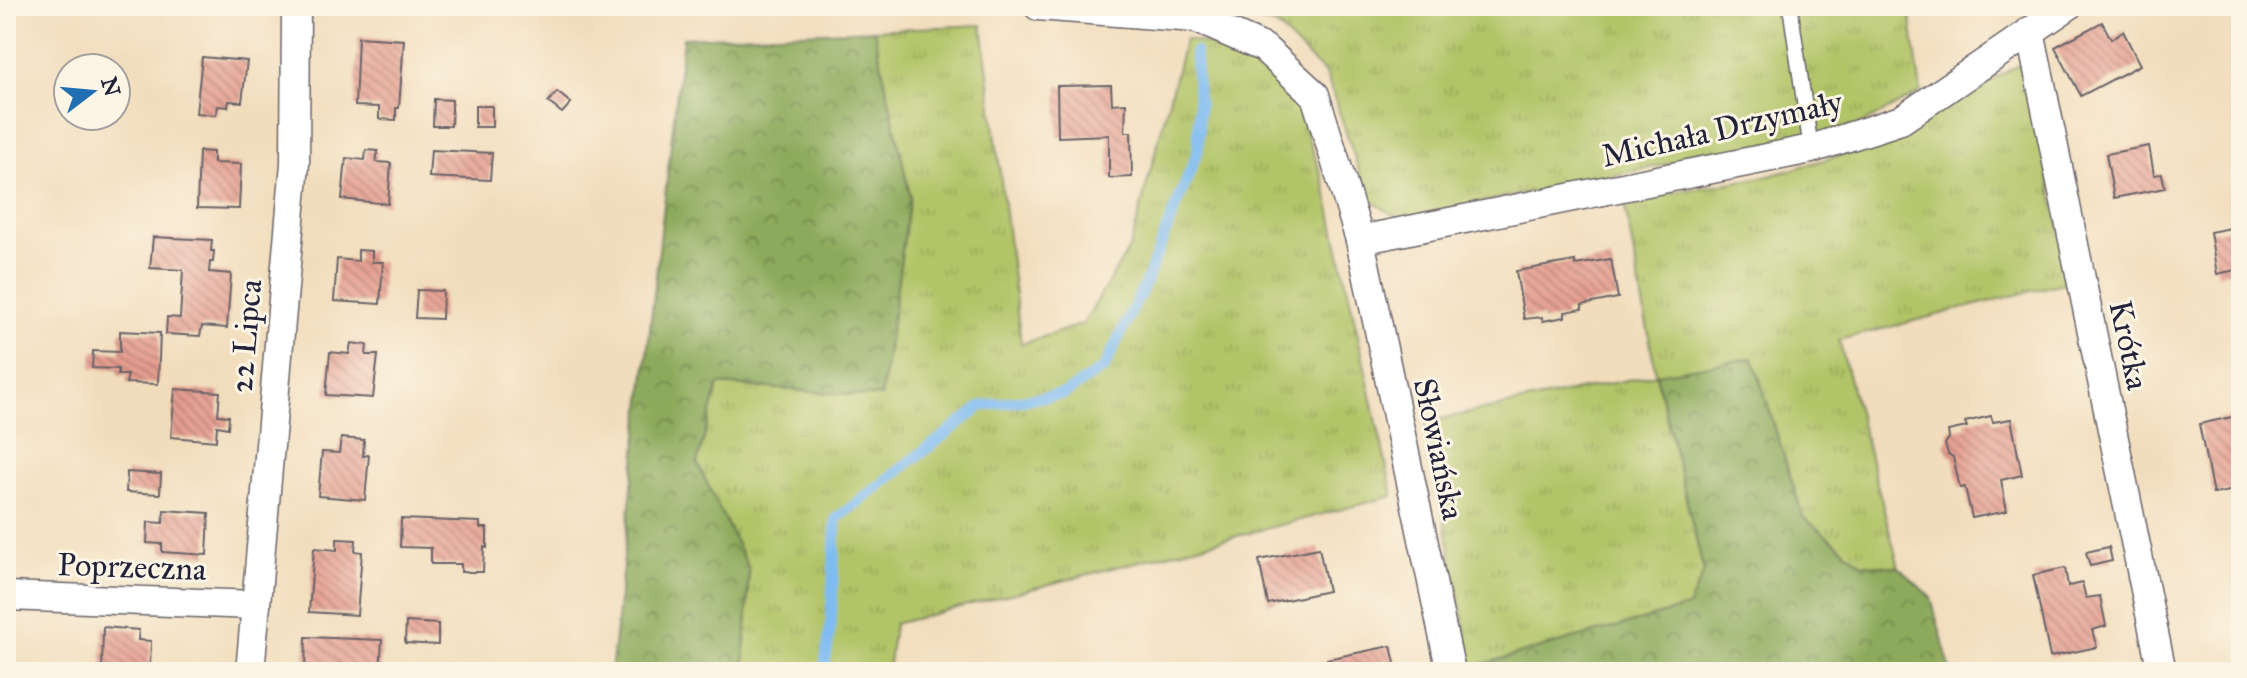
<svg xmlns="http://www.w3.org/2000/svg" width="2247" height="678" viewBox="0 0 2247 678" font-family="'IM FELL Great Primer',serif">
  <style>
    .grass { fill: url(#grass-tufts); stroke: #6a7351; stroke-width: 2 }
    .forest { fill: url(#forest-crowns); stroke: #58664c; stroke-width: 2 }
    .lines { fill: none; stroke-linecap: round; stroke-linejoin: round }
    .stream { stroke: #7fbcf2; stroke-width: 11 }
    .building { fill: url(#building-back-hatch) }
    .service-casing { stroke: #6a6368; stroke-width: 17 }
    .minor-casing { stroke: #6a6368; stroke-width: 31 }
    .service { stroke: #fff; stroke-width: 14 }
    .minor { stroke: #fff; stroke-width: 28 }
    .labels { text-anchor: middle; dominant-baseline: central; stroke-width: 6; stroke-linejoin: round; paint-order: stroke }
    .street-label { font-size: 32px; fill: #22223b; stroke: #fcf5e5 }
  </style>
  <defs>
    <pattern id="grass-tufts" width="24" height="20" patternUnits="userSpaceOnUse" patternTransform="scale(2)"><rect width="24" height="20" fill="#b2c467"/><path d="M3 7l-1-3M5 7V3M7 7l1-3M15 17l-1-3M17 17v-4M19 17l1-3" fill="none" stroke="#99a85a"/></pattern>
    <pattern id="forest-crowns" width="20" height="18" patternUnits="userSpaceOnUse" patternTransform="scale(2)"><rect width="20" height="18" fill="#8daa5c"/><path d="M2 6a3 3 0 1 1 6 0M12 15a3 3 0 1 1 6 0" fill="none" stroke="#738a4d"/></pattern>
    <pattern id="building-back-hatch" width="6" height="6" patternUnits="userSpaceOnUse" patternTransform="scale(2)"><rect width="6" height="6" fill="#e49c8e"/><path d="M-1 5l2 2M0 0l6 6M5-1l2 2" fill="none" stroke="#b87f75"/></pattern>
  </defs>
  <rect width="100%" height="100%" fill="#fcf5e5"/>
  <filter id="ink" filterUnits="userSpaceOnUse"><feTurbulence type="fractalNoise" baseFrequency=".0125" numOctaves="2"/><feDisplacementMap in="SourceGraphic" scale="16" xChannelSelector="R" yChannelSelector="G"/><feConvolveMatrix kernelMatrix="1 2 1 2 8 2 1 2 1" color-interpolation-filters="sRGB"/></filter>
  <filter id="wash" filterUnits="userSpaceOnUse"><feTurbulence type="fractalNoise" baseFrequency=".006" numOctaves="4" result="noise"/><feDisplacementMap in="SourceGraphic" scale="32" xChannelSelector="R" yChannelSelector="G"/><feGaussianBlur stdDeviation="1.8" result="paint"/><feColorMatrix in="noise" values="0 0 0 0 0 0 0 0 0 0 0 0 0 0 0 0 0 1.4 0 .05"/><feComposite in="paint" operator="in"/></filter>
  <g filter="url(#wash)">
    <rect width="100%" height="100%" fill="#f1ddbc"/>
    <g class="grass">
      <polygon points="1201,6 1909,6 1921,92 1860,125 1399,219 1369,199 1326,74 1277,26"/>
      <polygon points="982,25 1021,344 1083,324 1131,245 1185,39 1242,53 1295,101 1325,185 1393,496 894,624 888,672 744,672 749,569 697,463 719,384 881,397 910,196 874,30"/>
      <polygon points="2018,65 2028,81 2071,281 1839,340 1899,567 1862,564 1803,517 1753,358 1656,375 1704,572 1688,607 1472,667 1426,422 1656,374 1624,201 1769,176 1889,141"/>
    </g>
    <g class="forest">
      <polygon points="874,30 910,196 881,397 719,384 697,463 749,569 744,672 611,672 683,38"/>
      <polygon points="1753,358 1803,517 1862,564 1899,567 1931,598 1951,672 1473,672 1472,667 1688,607 1704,572 1656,374"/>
    </g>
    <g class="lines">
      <polyline class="stream" points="824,672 831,622 836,519 982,406 1064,394 1104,368 1146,282 1198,151 1199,107 1195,52"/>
    </g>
    <g id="blocks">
      <g class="building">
        <polygon points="2102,22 2111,39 2123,31 2140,65 2081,96 2055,47"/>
        <polygon points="358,37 404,40 399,108 396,108 396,120 379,119 379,107 355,106"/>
        <polygon points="202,57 247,61 242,102 229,101 228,107 218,106 216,115 196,113"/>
        <polygon points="1111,85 1112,104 1126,103 1125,132 1131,132 1132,177 1109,178 1109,135 1058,137 1057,86"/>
        <polygon points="557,92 571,103 562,113 548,102"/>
        <polygon points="434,99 452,100 451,126 433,126"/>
        <rect x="475" y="106" width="17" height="21"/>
        <polygon points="2149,146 2154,175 2162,174 2165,188 2114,198 2106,154"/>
        <polygon points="366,150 378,151 376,162 391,163 388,204 342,199 346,158 365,160"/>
        <polygon points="431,150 492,153 490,180 429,177"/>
        <polygon points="199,151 213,152 213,163 241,164 239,209 197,208"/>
        <polygon points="2241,226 2241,269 2217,274 2210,232"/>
        <polygon points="153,237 212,240 211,251 214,251 213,262 210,262 209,272 231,274 227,328 202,326 200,336 166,334 167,317 180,318 183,270 150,268"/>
        <polygon points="358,250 372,251 372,262 383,262 380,304 334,301 337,259 358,261"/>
        <polygon points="1611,259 1618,298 1582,305 1582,309 1565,312 1565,317 1543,321 1542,317 1524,319 1516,271 1575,261 1575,265"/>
        <polygon points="417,290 443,291 442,319 415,318"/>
        <polygon points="120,331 160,333 158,384 126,383 128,375 118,375 118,369 92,368 93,351 120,352"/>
        <polygon points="351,343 367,345 366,355 378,355 373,398 326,395 330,352 349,354"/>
        <polygon points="175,389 220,392 218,415 229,416 228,428 217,426 216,441 171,437"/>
        <polygon points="2241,415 2241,489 2213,494 2199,424"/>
        <polygon points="1991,416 1993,422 2011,419 2022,475 2001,480 2007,511 1972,518 1965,487 1960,488 1953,457 1948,454 1945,444 1949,438 1948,431 1967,427 1965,422"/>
        <polygon points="341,438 364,440 363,456 369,455 365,500 318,496 322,452 339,453"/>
        <polygon points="127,472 161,474 160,494 126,492"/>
        <polygon points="164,510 209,513 207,555 162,552 162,544 147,543 148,522 163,523"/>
        <polygon points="401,519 480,522 480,528 487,528 487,548 484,547 483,572 461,572 461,564 431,564 431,548 400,547"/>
        <polygon points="337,539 356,540 355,551 362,552 357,615 309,612 314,548 337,550"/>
        <polygon points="2109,547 2112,561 2090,566 2086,552"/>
        <polygon points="1319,548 1328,591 1268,604 1259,560"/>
        <polygon points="2065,568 2068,586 2082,583 2086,598 2100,596 2106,626 2092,630 2097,647 2050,657 2033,575"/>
        <polygon points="406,622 438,624 438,645 405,643"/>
        <polygon points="103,627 139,630 138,640 151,641 150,667 173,667 172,672 102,672"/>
        <polygon points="306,637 382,640 380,672 305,672"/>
        <polygon points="1391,646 1397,672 1330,672 1327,659"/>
      </g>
    </g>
  </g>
  <g filter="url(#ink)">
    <use href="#blocks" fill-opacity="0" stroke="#6a6368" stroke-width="2"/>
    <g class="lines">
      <defs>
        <polyline id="service" points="1790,6 1811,149"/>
        <g id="minor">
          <polyline points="1038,6 1195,18 1264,48 1315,95 1360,240 1451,672"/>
          <polyline points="2030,31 2162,672"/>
          <polyline points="1360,240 1811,149 1901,120 2068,6"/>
          <polyline points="6,596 256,605"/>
          <polyline points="250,672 295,163 296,6"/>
        </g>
      </defs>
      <use href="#service" class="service-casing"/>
      <use href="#minor" class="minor-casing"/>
      <use href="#service" class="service"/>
      <use href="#minor" class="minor"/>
    </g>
  </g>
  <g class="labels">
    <g class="street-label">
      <text transform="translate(1722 129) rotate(-13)">Michała Drzymały</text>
      <text transform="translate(246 336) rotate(-85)">22 Lipca</text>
      <text transform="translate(2129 345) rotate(78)">Krótka</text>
      <text transform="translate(1439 449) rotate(78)">Słowiańska</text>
      <text transform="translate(132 567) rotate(2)">Poprzeczna</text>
    </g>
  </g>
  <rect width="2247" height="678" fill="none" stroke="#fcf5e5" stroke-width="32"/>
  <g transform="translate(92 92) rotate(74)"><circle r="38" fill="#fcf5e5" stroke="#a5a1a1" stroke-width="2"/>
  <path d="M0-6L14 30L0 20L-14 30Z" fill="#1f6fb2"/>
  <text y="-12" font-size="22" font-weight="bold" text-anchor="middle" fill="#22223b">N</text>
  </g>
</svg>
